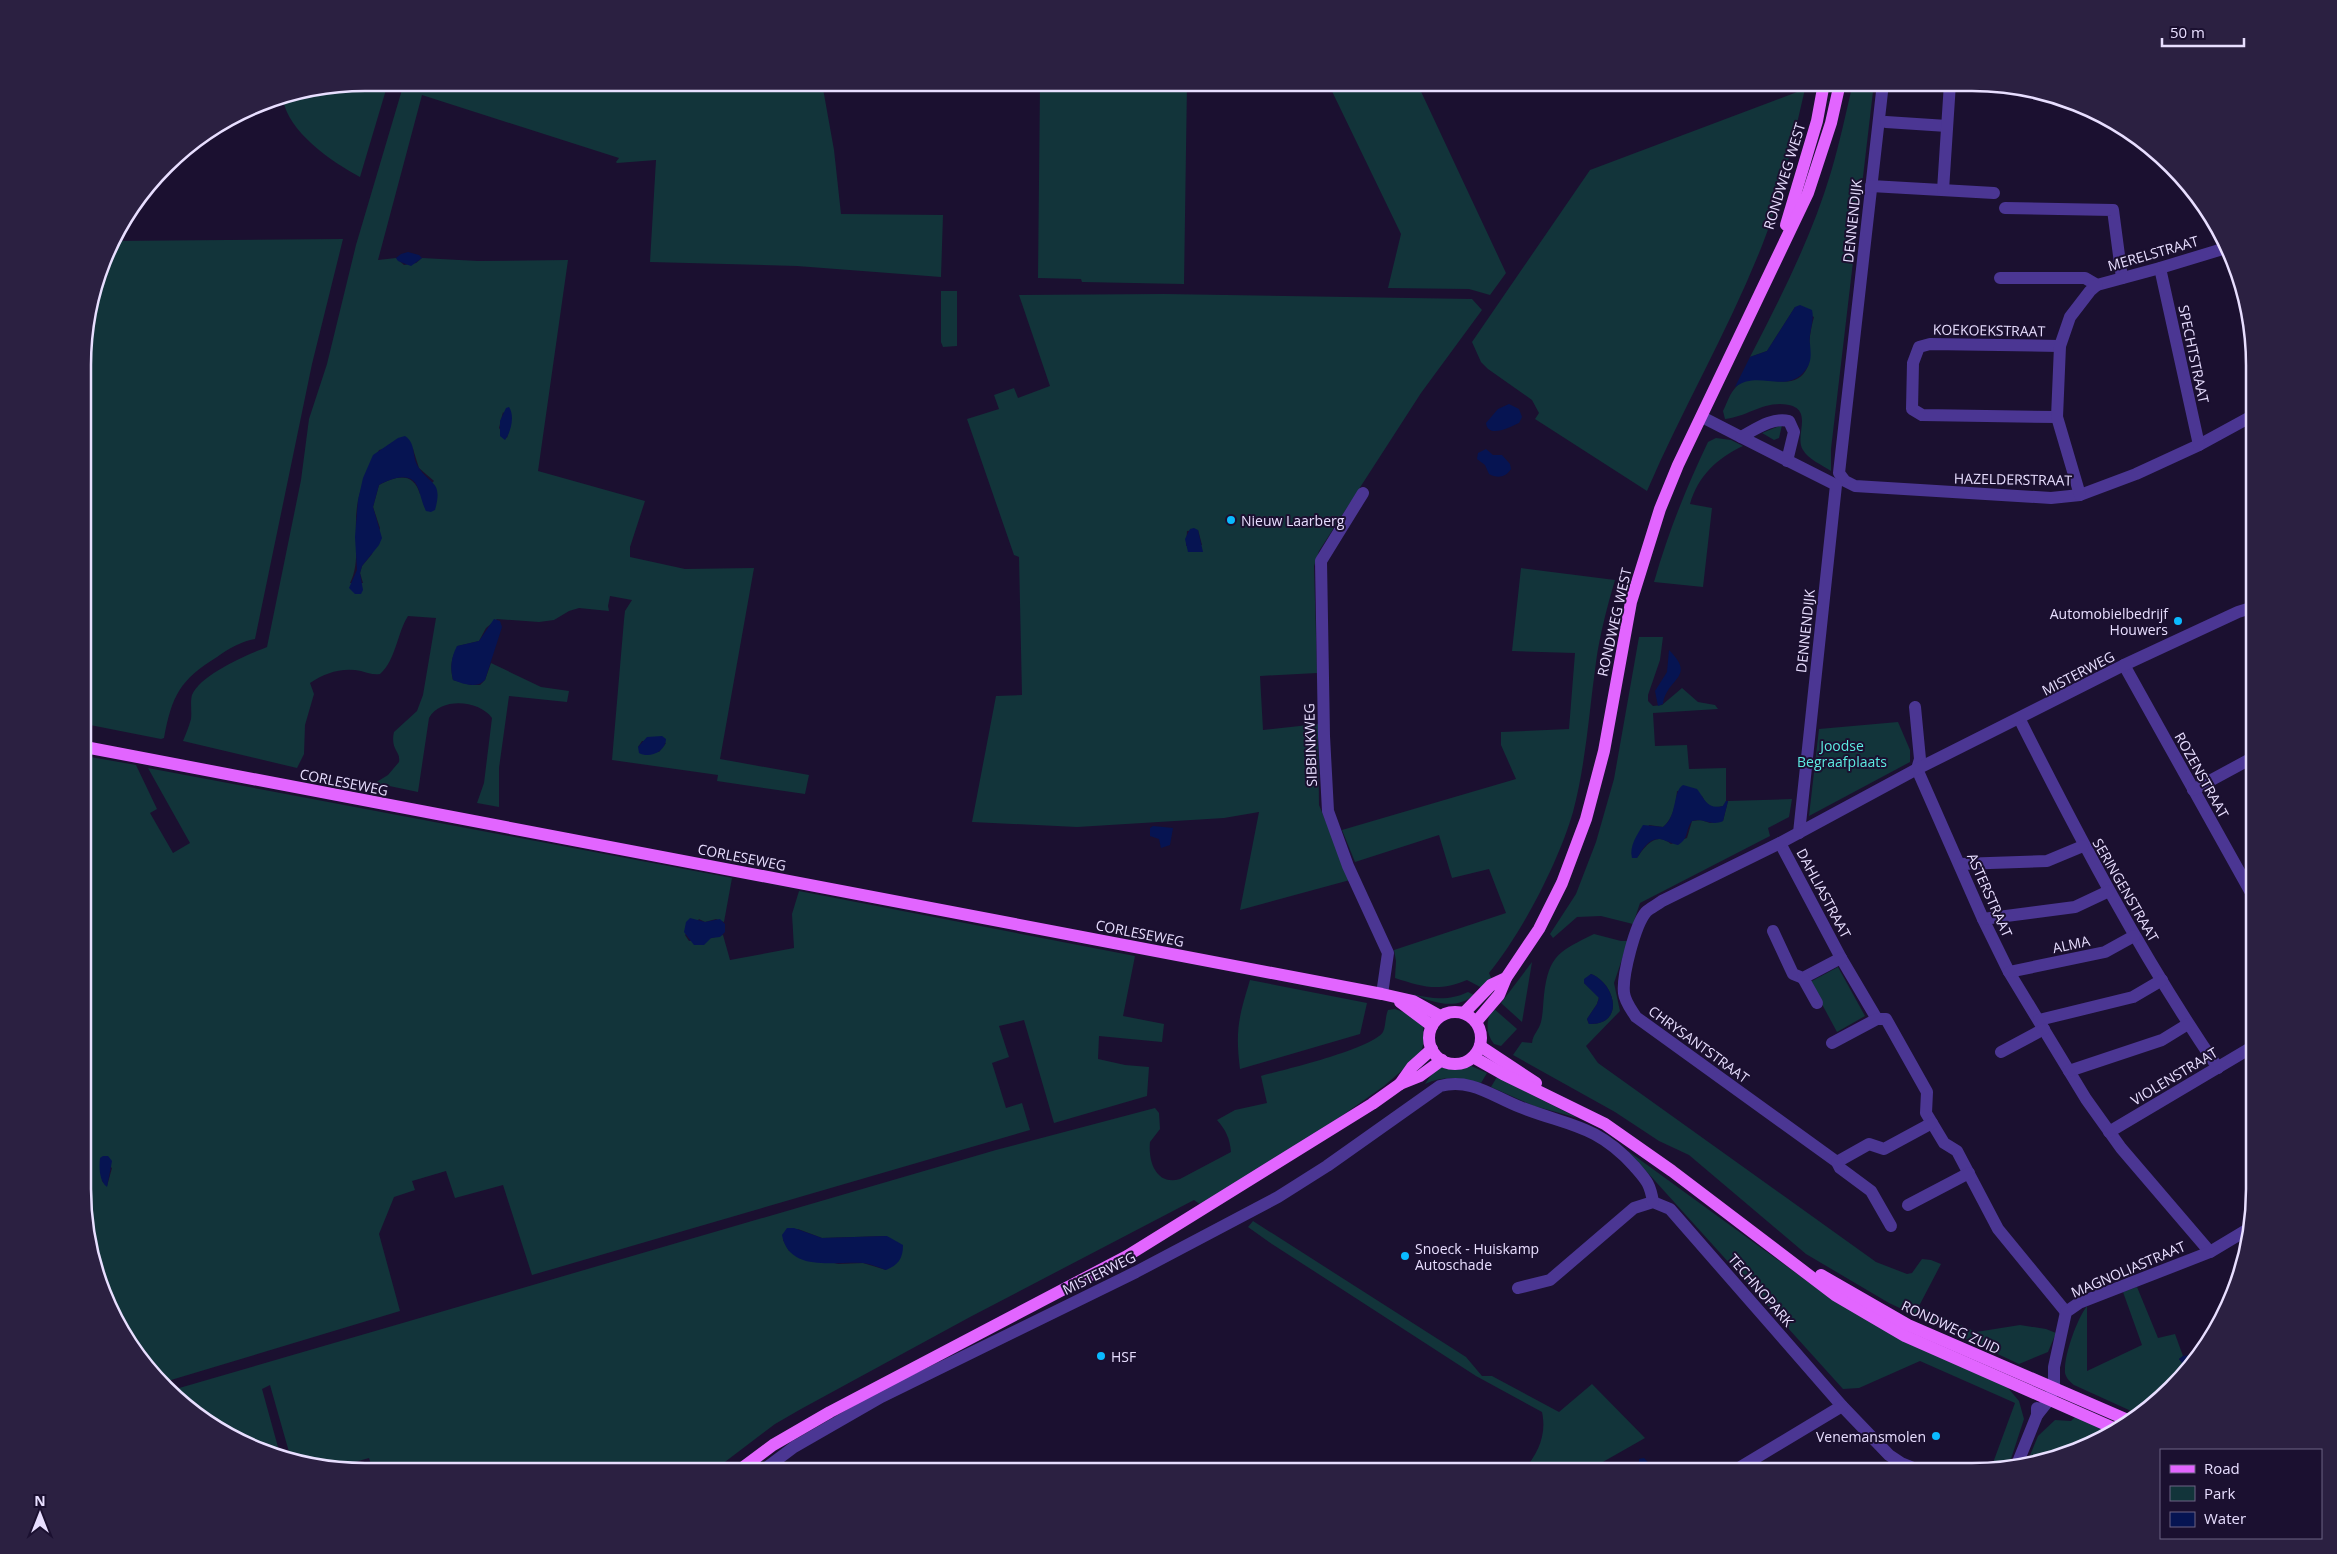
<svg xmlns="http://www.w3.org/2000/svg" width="2337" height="1554" viewBox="0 0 2337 1554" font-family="'Open Sans',sans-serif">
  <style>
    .green { fill: #12343a; fill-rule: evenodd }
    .water { fill: #061452 }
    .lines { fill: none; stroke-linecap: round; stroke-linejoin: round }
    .minor { stroke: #4b3693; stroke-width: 12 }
    .major { stroke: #e265ff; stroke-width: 12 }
    .poi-dot { fill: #0abaff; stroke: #1b1030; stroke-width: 2 }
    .labels { text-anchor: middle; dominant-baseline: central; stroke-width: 4; stroke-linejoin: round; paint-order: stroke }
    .street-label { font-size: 14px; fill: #e8deff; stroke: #1b1030 }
    .poi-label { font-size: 14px; fill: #e8deff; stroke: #1b1030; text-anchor: start }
    .park-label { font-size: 14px; fill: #5dece2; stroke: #1b1030 }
    .rim { fill: none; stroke: #e8deff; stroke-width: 2.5 }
  </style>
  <rect width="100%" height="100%" fill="#1b1030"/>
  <g class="green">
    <path d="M366,83H388L360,177C332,162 288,132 283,99Z"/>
    <path d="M404,83H822L834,150L841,214L943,215L941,277L797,266L650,262L656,160L617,163L616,162L619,158L422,95L378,260L396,258L404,265L416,263L422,258L478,261L568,260L538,471L645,501L630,547V557L685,569L754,568L720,759L809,775L805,794L717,781L718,775L612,760L624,620L625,611L632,600L610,596L608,606L609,611L579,608L569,611L554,620L539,622L497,619L486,628L479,641L458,646C451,658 450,667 453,680L471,685H480L485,680L491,663L541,687L569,691L567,702L509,696L499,768V807L477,803L484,783L492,718C479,700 441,697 429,718L418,792L375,783L388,775L399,762C401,751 390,750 394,732L417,711L423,695L436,618L408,616C397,633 396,660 380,674C373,675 368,673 361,671C342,667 325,673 310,683L314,694L305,725L304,754L297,768L183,741C186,734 189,726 191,719C192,712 190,702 192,695C201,674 247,655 267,647L301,480L309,419L327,364L356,245ZM503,412L511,423L507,438L499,428ZM387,448L413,449L419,468L434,481L420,494C413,471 396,476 379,485L373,507L380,528L372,554L362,566L360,573L363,583H350C362,560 352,529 358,501C361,484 372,466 379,450ZM642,741L666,743L659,752L638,747Z"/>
    <polygon points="1040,83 1187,83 1184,284 1082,282 1081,279 1038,278"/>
    <polygon points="1328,83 1417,83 1506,273 1490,295 1469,289 1388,288 1401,234"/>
    <path d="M1853,83H1874L1831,449V471C1822,465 1808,459 1803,450C1793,435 1818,405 1780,404C1760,404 1745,417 1725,419L1723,411C1727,403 1730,393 1736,387C1755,366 1795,399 1808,366C1812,355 1808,347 1810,336C1811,330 1812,323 1814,317L1795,307L1767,351L1750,357C1781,297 1812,236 1831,172C1840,142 1846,112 1853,83Z"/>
    <path d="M1805,89C1793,140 1782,194 1763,243C1730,328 1683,407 1647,491L1535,419L1539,413L1532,400L1488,369L1481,362L1472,342L1590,170Z"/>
    <path d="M343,239L312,364L255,639C242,641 228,649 217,657C180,680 172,695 164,738L161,739L85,724V329L112,241Z"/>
    <polygon points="941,291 957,291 957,346 943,347 941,342"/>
    <path d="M1164,294L1472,299L1482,310L1421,393L1319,551L1314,566L1317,673L1260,676L1263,730L1318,724L1319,805L1350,880L1240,910L1259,812L1224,818L1077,827L972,822L996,696L1022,695L1019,557L1014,555L967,419L999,409L994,395L1014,388L1018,398L1050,386L1019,295ZM1198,530L1202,545L1186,546L1187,531Z"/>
    <polygon points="1782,425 1779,438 1774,440 1762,433"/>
    <path d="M1716,438L1731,440L1743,446C1717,458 1698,476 1690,504L1712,508L1703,587L1654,582C1668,533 1686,488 1708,442Z"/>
    <path d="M1521,568L1615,580C1607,607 1600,634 1596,662C1589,712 1586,763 1573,812C1559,861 1522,933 1489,973L1492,980L1484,989L1467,980C1438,992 1423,987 1395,978L1396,961L1394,950L1506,913L1489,869L1452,878L1439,835L1355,862L1342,830L1516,779L1501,745V732L1569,729L1575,653L1512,651Z"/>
    <path d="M1639,637H1663L1660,660L1648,695V701L1653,706L1662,705L1682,688L1698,702L1715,705L1718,709L1653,713L1655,746L1687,745L1689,769L1726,768V801L1723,806C1712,809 1707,806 1702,796L1677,791C1676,804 1673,819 1663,827L1649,825L1637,858C1645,846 1656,831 1671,844L1687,838L1692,821L1701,820L1710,823L1723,821L1728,801L1792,799L1789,817L1768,828L1770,836L1640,903L1633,924L1601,916L1577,917L1553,938L1550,934L1576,894L1596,842L1614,779Z"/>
    <polygon points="1898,722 1910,750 1910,762 1809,816 1819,729"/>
    <path d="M85,756L136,765L157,809L150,813L173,853L190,843L148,768L732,878L724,922L716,919L705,922L699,919L685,935L689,941L708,939L723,935L730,960L794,948L792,914L799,891L1135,956L1123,1016L1164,1024L1162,1042L1099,1036L1098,1059L1125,1065L1149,1067L1147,1096L1054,1123L1024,1020L999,1026L1009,1057L992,1063L1006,1108L1022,1103L1030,1130L532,1275L503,1185L455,1198L446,1171L412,1181L415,1190L394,1197L379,1234L400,1311L161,1383L121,1330L85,1225ZM100,1158L112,1168L107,1186L102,1181Z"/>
    <path d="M1594,934L1621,941H1628L1614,983L1620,1011L1586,1046L1598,1063L1876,1262L1907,1274L1912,1273L1922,1259L1931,1260L1941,1264L1919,1306L1976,1332L2020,1325L2046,1329L2056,1333L2048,1352L2019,1364L1889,1303L1806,1254L1689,1155L1659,1141L1615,1112L1513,1055L1522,1042L1532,1043C1533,1034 1539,1030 1541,1022C1543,1014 1543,1004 1544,995C1549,954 1560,951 1594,934ZM1591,974C1616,984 1625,1025 1589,1024L1587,1019L1597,1004L1599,997L1584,983L1585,979Z"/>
    <polygon points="1532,962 1522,1022 1501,1003"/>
    <polygon points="1838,967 1865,1016 1837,1032 1810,982"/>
    <path d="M1250,980L1367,1003L1360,1034L1240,1069C1235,1030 1239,1016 1250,980Z"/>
    <path d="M1468,992L1474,995C1455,1011 1433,1002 1412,994C1432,999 1449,1001 1468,992Z"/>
    <path d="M1493,1008L1517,1029L1501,1046L1494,1044C1485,1033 1486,1019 1493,1008Z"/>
    <path d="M1395,1009L1409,1014L1423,1025L1424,1042L1420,1055L1384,1086L1309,1139L1201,1205L1194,1200L970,1317L801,1409L775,1424L713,1471H360L372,1467L369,1458L337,1467L291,1459L270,1385L262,1389L281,1458L275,1457L208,1424L169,1391L996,1150L1155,1108L1159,1113L1160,1129L1150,1142C1148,1161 1156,1186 1180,1179L1231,1152C1230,1139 1226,1130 1217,1120L1235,1110L1267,1103L1261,1076C1283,1070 1372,1049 1383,1032C1386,1026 1385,1017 1388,1010ZM798,1229L822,1238L887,1236L886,1270L863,1263L838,1264L789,1251L783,1240Z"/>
    <path d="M1469,1065L1487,1073L1481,1083C1462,1078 1444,1075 1425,1084C1428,1080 1432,1073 1436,1070C1442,1065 1459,1069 1469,1065Z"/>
    <polygon points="1497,1077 1578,1118 1534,1106 1491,1087"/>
    <polygon points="1628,1151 1818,1289 2008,1388 2019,1401 2024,1419 2008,1468 1990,1471 2015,1403 1920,1361 1859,1388 1843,1389"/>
    <path d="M1253,1221L1466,1357L1482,1376H1492L1559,1412L1592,1384L1645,1438L1587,1471H1523C1538,1454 1547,1435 1542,1412L1476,1376L1269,1242L1248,1227Z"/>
    <path d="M2137,1287L2158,1338L2175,1334L2183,1356L2179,1359L2183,1364L2190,1365L2158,1401L2140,1415L2074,1385C2069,1381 2064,1376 2065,1369C2065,1353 2077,1319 2087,1306V1371L2142,1345L2123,1292Z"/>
    <polygon points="2076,1416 2113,1434 2045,1462 2026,1465 2038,1436 2055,1420 2071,1421"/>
  </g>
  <g class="water">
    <polygon points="408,252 419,255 422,258 411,266 398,261 396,258 401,254"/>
    <path d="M1800,305L1812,310C1815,322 1808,332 1810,344C1811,356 1812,363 1803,373C1784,393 1758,370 1735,387L1750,357L1767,351L1795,307Z"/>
    <path d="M1509,404L1519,409L1522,417L1519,423C1510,427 1488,439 1486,423L1498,409Z"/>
    <path d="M509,407C515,416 511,432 505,440L500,436V421L506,408Z"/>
    <path d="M405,436C417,444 411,458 419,468C431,486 443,481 435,510L431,512L426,511C422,503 421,496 418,488C411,470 391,479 379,485L373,507L382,538L379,545L362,566L360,573L363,590L361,594H355L349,588L357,570L355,537L358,500L363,478L373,455L398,438Z"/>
    <path d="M1486,449L1493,455H1502L1510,464L1511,469C1506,477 1498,479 1489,474L1485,465L1477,459L1478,453Z"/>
    <polygon points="1194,528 1198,530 1203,552 1188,552 1185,539 1190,529"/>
    <path d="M494,619L500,621L502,627L485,680C476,689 464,684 453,680C450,667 451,658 457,646L479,641Z"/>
    <path d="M1669,650C1697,678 1667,677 1663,704L1658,706L1655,691L1667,672Z"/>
    <path d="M662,736L666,739C666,751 650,759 639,753L638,747L647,737Z"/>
    <path d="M1683,785L1697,789C1705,799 1707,810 1723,806L1726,801H1728L1723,821C1710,827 1704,817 1692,821C1685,830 1689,839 1678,845C1672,844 1671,842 1666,841C1651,834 1644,847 1637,858H1632C1629,846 1637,835 1643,825L1663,827C1678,816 1672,792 1683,785Z"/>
    <polygon points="1153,826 1173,828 1170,845 1161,848 1159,839 1150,836 1150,828"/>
    <polygon points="690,918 705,922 720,919 725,924 725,932 720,937 711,938 704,945 694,945 684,932 686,922"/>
    <path d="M1591,974C1616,984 1625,1025 1589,1024L1587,1019L1597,1004L1599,998L1584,983V979Z"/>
    <path d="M103,1156H108L112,1161L107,1187C99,1181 99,1167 100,1158Z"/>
    <path d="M787,1228H794L822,1238L887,1236L903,1245C903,1259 898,1265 886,1270C878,1267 870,1264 863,1263C835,1261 789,1273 782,1235Z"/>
    <polygon points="2199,1354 2190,1365 2183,1364 2179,1359 2183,1356"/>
    <polygon points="1644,1458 1656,1471 1646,1471 1639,1465 1639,1459"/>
  </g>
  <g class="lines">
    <g class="minor">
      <polyline points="1883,83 1839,473 1845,481 1855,486 2051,498 2080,495 2136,474 2199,445 2254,415"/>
      <polyline points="1886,122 1947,126"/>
      <polyline points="1871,186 1994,193"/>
      <polyline points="1943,190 1950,83"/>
      <polyline points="2005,208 2113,210 2122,278"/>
      <polyline points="2160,268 2199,445"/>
      <polyline points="2000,278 2085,278 2097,285 2160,268 2226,248"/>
      <polyline points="1702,417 1741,437"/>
      <polyline points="2057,417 1922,415 1912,409 1913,363 1919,347 1930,344 2060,346"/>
      <path d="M1787,461L1794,432L1789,421C1772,417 1756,429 1741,437L1836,485L1799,833"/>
      <polyline points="1363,493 1321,561 1324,736 1328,811 1348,866 1388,953 1382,994"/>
      <polyline points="2080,495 2057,417 2060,346 2070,317 2090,291 2097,285"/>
      <polyline points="2124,665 2254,898"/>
      <polyline points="1915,707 1920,759 1917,769 1983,919 2009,972 2086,1099 2121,1148 2210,1252"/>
      <path d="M2020,720C2080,839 2142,957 2218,1068"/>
      <polyline points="2193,790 2254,757"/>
      <polyline points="1780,843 1841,958 1877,1019 1886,1019 1927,1092 1926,1113 1944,1143 1957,1151 1998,1229 2066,1312"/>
      <polyline points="1960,864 2047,861 2083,846"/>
      <polyline points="1983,919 2075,907 2109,891"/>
      <polyline points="1773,931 1793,974 1803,978 1841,958"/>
      <polyline points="2009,972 2105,952 2134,936"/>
      <polyline points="1803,978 1817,1003"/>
      <polyline points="2039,1020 2133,997 2162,980"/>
      <polyline points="1832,1043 1877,1019"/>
      <polyline points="2001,1052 2044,1029"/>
      <polyline points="2069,1071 2162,1040 2188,1024"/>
      <path d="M1932,1123L1884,1149L1869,1144L1837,1162L1636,1017C1631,1009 1625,1002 1624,993C1622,976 1635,925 1646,912C1650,908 1657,905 1662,901L1780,843L1917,769L2124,665L2238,612L2254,607"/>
      <polyline points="2109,1132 2254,1046"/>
      <polyline points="1837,1162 1840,1168 1871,1191 1891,1226"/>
      <polyline points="1908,1205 1969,1173"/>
      <polyline points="1518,1288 1550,1280 1634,1208 1653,1202 1670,1209 1842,1406 1889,1455 1901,1463 1921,1471"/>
      <polyline points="2037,1415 2049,1400 2054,1388 2054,1367 2066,1312 2079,1303 2210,1252 2250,1228"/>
      <polyline points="2016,1467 2037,1415 2037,1408"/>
      <path d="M762,1471L794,1447L881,1397L1136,1272L1278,1197L1327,1166L1440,1086C1471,1078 1492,1096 1520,1107C1568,1126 1596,1124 1634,1166C1646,1180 1650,1183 1653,1202"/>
      <polyline points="1734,1471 1842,1406"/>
    </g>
    <g class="major">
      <polyline points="1786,225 1817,121 1824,83"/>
      <polyline points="85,747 1382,994 1413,1001 1440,1016"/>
      <polyline points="1400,1002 1432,1026"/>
      <circle cx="1455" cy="1038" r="26"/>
      <polyline points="1464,1013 1491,985 1506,978"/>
      <polyline points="1476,1022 1499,995 1506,978 1539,929 1562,883 1586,819 1604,751 1631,602 1660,509 1678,465 1808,193 1831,123 1840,83"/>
      <polyline points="1480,1046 1536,1083"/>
      <polyline points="1473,1057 1503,1074 1605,1124 1672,1171 1835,1295 1905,1336 2118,1430"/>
      <polyline points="1400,1084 1412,1067 1432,1049"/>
      <polyline points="1821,1275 1908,1325 2130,1421"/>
      <polyline points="738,1471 773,1445 830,1412 1127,1256 1372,1104 1400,1084 1420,1076 1442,1060"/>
    </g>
  </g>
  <g class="poi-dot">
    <circle cx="1231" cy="520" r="5"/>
    <circle cx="2178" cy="621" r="5"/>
    <circle cx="1405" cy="1256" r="5"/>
    <circle cx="1101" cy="1356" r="5"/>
    <circle cx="1936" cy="1436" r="5"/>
  </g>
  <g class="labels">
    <g class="street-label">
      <text transform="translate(1784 176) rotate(-73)">RONDWEG WEST</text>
      <text transform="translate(1852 221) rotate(-84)">DENNENDIJK</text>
      <text transform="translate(2153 253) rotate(-16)">MERELSTRAAT</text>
      <text transform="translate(1989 330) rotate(1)">KOEKOEKSTRAAT</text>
      <text transform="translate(2194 354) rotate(78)">SPECHTSTRAAT</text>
      <text transform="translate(2013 479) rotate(1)">HAZELDERSTRAAT</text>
      <text transform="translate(1614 622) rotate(-77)">RONDWEG WEST</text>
      <text transform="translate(1805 631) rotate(-84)">DENNENDIJK</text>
      <text transform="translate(2078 673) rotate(-27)">MISTERWEG</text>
      <text transform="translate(1310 745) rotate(-92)">SIBBINKWEG</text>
      <text transform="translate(2202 775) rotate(61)">ROZENSTRAAT</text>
      <text transform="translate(344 782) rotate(11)">CORLESEWEG</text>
      <text transform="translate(742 857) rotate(11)">CORLESEWEG</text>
      <text transform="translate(2126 890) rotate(60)">SERINGENSTRAAT</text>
      <text transform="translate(1824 893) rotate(62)">DAHLIASTRAAT</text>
      <text transform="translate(1990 895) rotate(66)">ASTERSTRAAT</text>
      <text transform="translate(1140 933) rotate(11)">CORLESEWEG</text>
      <text transform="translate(2071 944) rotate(-12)">ALMA</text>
      <text transform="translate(1699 1044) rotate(36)">CHRYSANTSTRAAT</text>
      <text transform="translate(2174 1076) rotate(-31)">VIOLENSTRAAT</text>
      <text transform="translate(2128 1269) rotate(-23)">MAGNOLIASTRAAT</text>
      <text transform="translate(1099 1273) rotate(-26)">MISTERWEG</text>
      <text transform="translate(1761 1290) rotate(49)">TECHNOPARK</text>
      <text transform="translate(1951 1327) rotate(25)">RONDWEG ZUID</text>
    </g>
    <g class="poi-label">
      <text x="1241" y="520">Nieuw Laarberg</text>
      <text x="2168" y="613" text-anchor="end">Automobielbedrijf<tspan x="2168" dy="16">Houwers</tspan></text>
      <text x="1415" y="1248">Snoeck - Huiskamp<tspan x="1415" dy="16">Autoschade</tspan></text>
      <text x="1111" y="1356">HSF</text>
      <text x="1926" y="1436" text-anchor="end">Venemansmolen</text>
    </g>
    <g class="park-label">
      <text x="1842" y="745">Joodse<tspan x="1842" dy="16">Begraafplaats</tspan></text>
    </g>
  </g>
  <path d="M0 0H2337V1554H0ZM365 91H1972A274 274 0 0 1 2246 365V1189A274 274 0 0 1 1972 1463H365A274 274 0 0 1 91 1189V365A274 274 0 0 1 365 91Z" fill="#2b2041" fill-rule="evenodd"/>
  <path class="rim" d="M365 91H1972A274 274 0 0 1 2246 365V1189A274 274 0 0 1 1972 1463H365A274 274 0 0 1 91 1189V365A274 274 0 0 1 365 91Z"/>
  <rect x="2160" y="1449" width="162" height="90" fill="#1b1030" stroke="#6d6283"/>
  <rect x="2170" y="1465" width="25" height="8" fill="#e265ff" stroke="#6d6283"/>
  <text x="2204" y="1474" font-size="15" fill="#e8deff">Road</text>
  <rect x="2170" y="1486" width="25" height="15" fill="#12343a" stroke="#6d6283"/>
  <text x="2204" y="1499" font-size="15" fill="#e8deff">Park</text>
  <rect x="2170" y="1512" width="25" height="15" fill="#061452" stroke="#6d6283"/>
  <text x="2204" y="1524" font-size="15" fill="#e8deff">Water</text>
  <g transform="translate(40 1514)" stroke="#1b1030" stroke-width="4" paint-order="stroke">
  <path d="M0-4L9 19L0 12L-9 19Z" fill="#e8deff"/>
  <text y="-8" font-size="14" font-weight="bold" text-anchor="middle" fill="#e8deff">N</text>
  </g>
  <path d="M2162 38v8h82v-8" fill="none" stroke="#e8deff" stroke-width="2.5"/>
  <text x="2170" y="38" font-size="15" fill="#e8deff" stroke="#1b1030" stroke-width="4" paint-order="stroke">50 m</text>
</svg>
